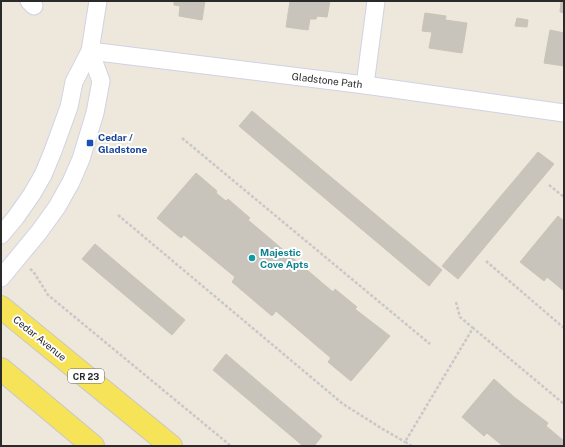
<svg xmlns="http://www.w3.org/2000/svg" width="565" height="447" viewBox="0 0 565 447" font-family="'Public Sans',sans-serif">
  <style>
    .building { fill: #c8c4bb; stroke: #c9c4b5 }
    .lines { fill: none; stroke-linecap: round; stroke-linejoin: round }
    .minor-casing { stroke: #d1d2e4; stroke-width: 19 }
    .major-casing { stroke: #c8c8c8; stroke-width: 24 }
    .path { stroke: #c8c8c8; stroke-width: 2.5; stroke-dasharray: 3 2; stroke-linecap: butt }
    .minor { stroke: #fff; stroke-width: 17 }
    .major { stroke: #f7e357; stroke-width: 22 }
    .transit-dot { fill: #1a4fb4; stroke: #fff; stroke-width: 1.5 }
    .culture-dot { fill: #0f9aa8; stroke: #fff; stroke-width: 1.5 }
    .labels { text-anchor: middle; dominant-baseline: central; stroke-width: 4; stroke-linejoin: round; paint-order: stroke }
    .shield { fill: #fff; stroke: #6a6a6a; stroke-width: 1 }
    .shield-label { font-size: 9px; font-weight: bold; fill: #2a2a2a }
    .street-label { font-size: 10px; fill: #2a2a2a; stroke: #fff }
    .transit-label { font-size: 10px; font-weight: bold; fill: #164399; stroke: #fff; text-anchor: start }
    .culture-label { font-size: 10px; font-weight: bold; fill: #0d838f; stroke: #fff; text-anchor: start }
  </style>
  <rect width="100%" height="100%" fill="#ede7dc"/>
  <g class="building">
    <polygon points="174,1 205,1 202,20 179,16 180,6 174,5"/>
    <polygon points="290,1 330,1 327,17 317,16 316,19 310,19 308,30 286,27"/>
    <polygon points="561,1 564,1 564,13 560,12"/>
    <polygon points="425,13 446,16 445,20 467,23 462,53 429,48 432,32 422,31"/>
    <polygon points="517,18 528,20 527,27 515,26"/>
    <polygon points="550,30 564,33 564,66 544,63"/>
    <polygon points="252,111 442,270 429,286 239,126"/>
    <polygon points="538,152 554,164 458,279 442,266"/>
    <polygon points="196,173 217,191 216,193 226,201 228,199 250,218 248,220 333,292 335,289 357,307 355,309 390,336 351,381 328,362 331,358 276,311 272,316 232,282 235,277 184,235 181,238 157,218"/>
    <polygon points="558,216 564,221 564,291 547,277 544,281 520,262"/>
    <polygon points="95,244 185,320 172,335 82,259"/>
    <polygon points="226,354 322,436 314,446 303,446 213,370"/>
    <polygon points="494,379 514,397 548,423 546,426 564,441 564,446 503,446 487,433 484,436 462,417"/>
  </g>
  <g class="lines">
    <defs>
      <g id="minor">
        <polyline points="29,1 34,6"/>
        <polyline points="90,51 365,85 564,113"/>
        <polyline points="365,85 376,1"/>
        <polyline points="1,235 16,217 32,194 43,175 53,151 69,107 74,82 90,51 98,1"/>
        <polyline points="1,278 39,232 57,207 71,182 81,159 95,113 101,81 90,51"/>
      </g>
      <g id="major">
        <polyline points="1,307 171,446"/>
        <polyline points="1,369 93,446"/>
      </g>
    </defs>
    <use href="#minor" class="minor-casing"/>
    <use href="#major" class="major-casing"/>
    <g class="path">
      <polyline points="182,138 430,344"/>
      <polyline points="549,185 564,197"/>
      <polyline points="118,215 343,404 381,428 405,442"/>
      <polyline points="486,261 564,328"/>
      <polyline points="30,269 33,271 48,295 231,446"/>
      <polyline points="456,302 460,317 473,328"/>
      <polyline points="412,446 405,442 473,328 564,404"/>
    </g>
    <use href="#minor" class="minor"/>
    <use href="#major" class="major"/>
  </g>
  <rect class="transit-dot" x="86" y="139" width="8" height="8" rx="2"/>
  <circle class="culture-dot" cx="252" cy="258" r="4"/>
  <g class="labels">
    <rect class="shield" x="68" y="369" width="36" height="14" rx="3"/>
    <g class="shield-label">
      <text x="86" y="376">CR 23</text>
    </g>
    <g class="street-label">
      <text transform="translate(327 80) rotate(7)">Gladstone Path</text>
      <text transform="translate(40 338) rotate(39)">Cedar Avenue</text>
    </g>
    <g class="transit-label">
      <text x="98" y="137">Cedar /<tspan x="98" dy="12">Gladstone</tspan></text>
    </g>
    <g class="culture-label">
      <text x="260" y="252">Majestic<tspan x="260" dy="12">Cove Apts</tspan></text>
    </g>
  </g>
  <rect width="565" height="447" fill="none" stroke="#2a2a2a" stroke-width="4"/>
</svg>
